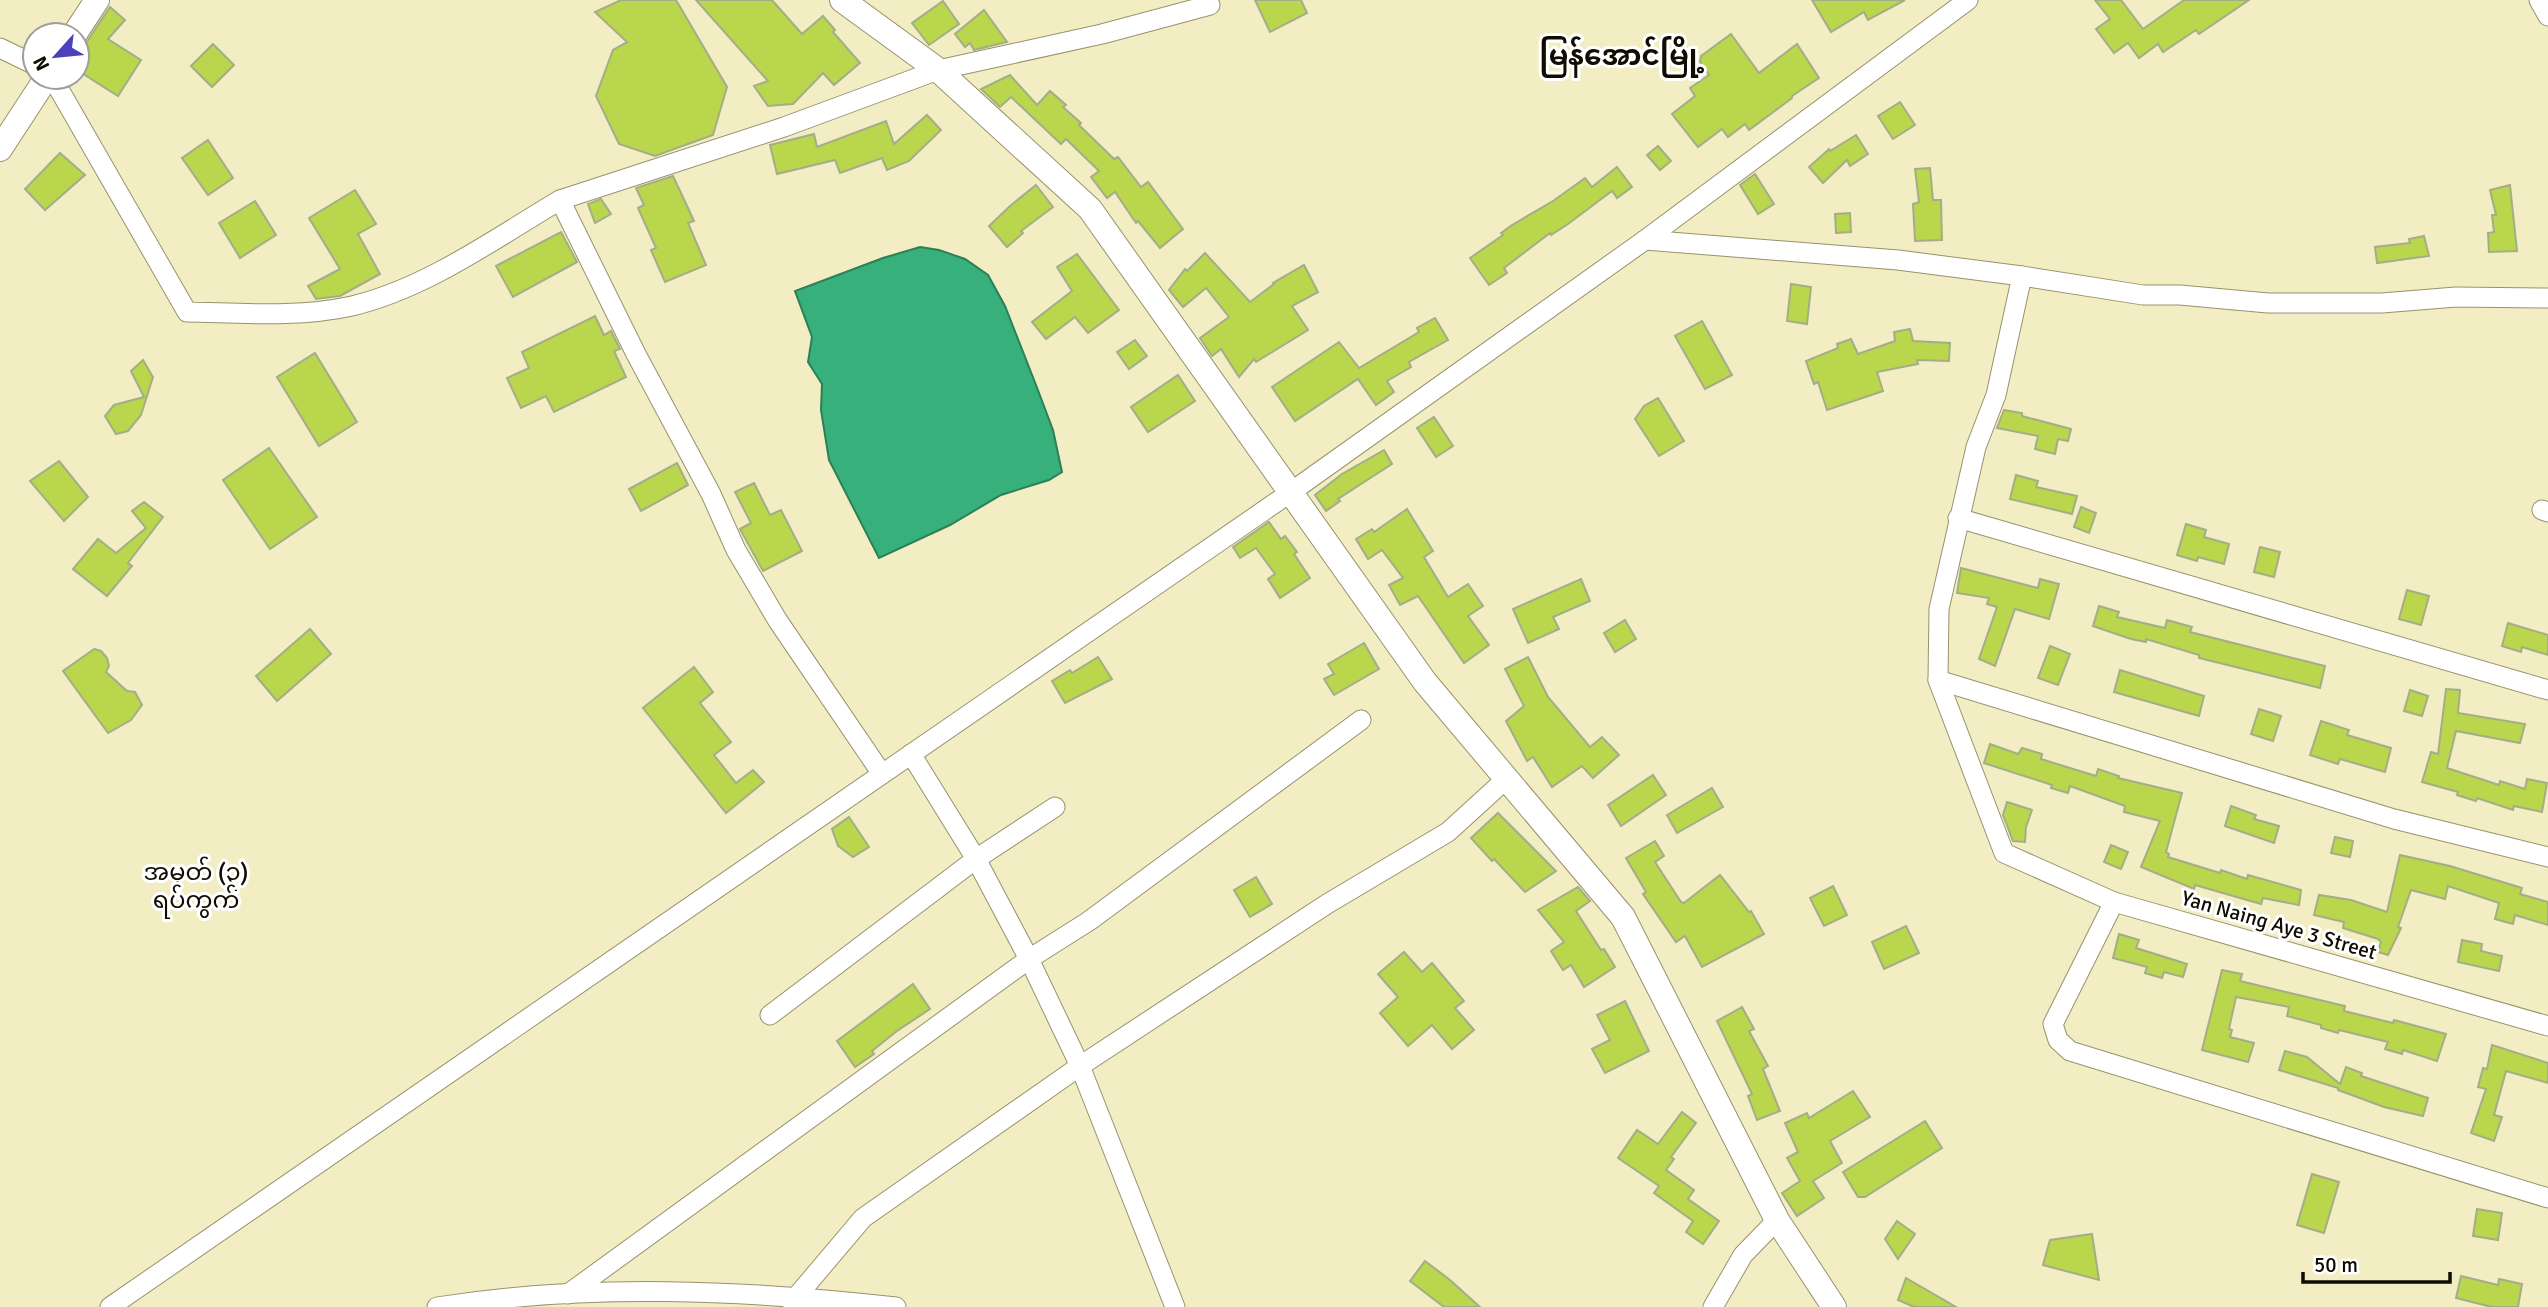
<svg xmlns="http://www.w3.org/2000/svg" width="2548" height="1307" viewBox="0 0 2548 1307" font-family="Signika,'Noto Sans Myanmar',sans-serif">
  <style>
    .water { fill: #38b07b; stroke: #2c7f57; stroke-width: 2 }
    .building { fill: #b9d64c; stroke: #a3ae88; stroke-width: 2 }
    .lines { fill: none; stroke-linecap: round; stroke-linejoin: round }
    .minor-casing { stroke: #98926c; stroke-width: 21 }
    .major-casing { stroke: #98926c; stroke-width: 26 }
    .minor { stroke: #fff; stroke-width: 19 }
    .major { stroke: #fff; stroke-width: 24 }
    .labels { text-anchor: middle; dominant-baseline: central; stroke-width: 6; stroke-linejoin: round; paint-order: stroke }
    .street-label { font-size: 21px; fill: #0f0d02; stroke: #fff }
    .quarter-label { font-size: 24px; fill: #0f0d02; stroke: #fff }
    .district-label { font-size: 28px; font-weight: bold; fill: #0f0d02; stroke: #fff }
  </style>
  <rect width="100%" height="100%" fill="#f3edc4"/>
  <polygon class="water" points="920,247 939,250 965,259 988,275 1005,306 1036,385 1053,430 1062,472 1049,480 1001,495 950,525 879,558 829,460 821,410 822,384 808,362 812,337 795,291 883,258"/>
  <g class="building">
    <polygon points="621,0 676,0 727,87 713,135 655,156 619,144 596,96 613,50 627,42 595,12"/>
    <polygon points="696,0 772,0 802,34 823,16 835,30 833,32 860,63 834,85 823,73 793,104 768,106 754,86 768,81"/>
    <polygon points="1255,0 1301,0 1307,13 1270,32"/>
    <polygon points="1812,0 1905,0 1868,20 1864,12 1831,32"/>
    <polygon points="2095,0 2121,0 2143,29 2184,0 2249,0 2199,34 2196,30 2163,52 2158,44 2139,58 2128,43 2114,53 2096,29 2110,19"/>
    <polygon points="943,1 959,24 929,45 912,23"/>
    <polygon points="110,7 125,20 108,39 141,60 118,96 77,70 77,53 86,43"/>
    <polygon points="984,10 1007,42 974,50 970,43 965,47 955,34"/>
    <polygon points="1731,34 1759,73 1797,44 1819,78 1792,96 1792,98 1749,130 1745,124 1728,137 1722,129 1698,147 1672,114 1695,96 1690,88 1709,75 1700,62 1701,56"/>
    <polygon points="213,44 234,65 212,87 191,66"/>
    <polygon points="1010,75 1037,105 1050,91 1066,105 1063,107 1081,123 1079,125 1114,159 1118,157 1141,187 1148,182 1183,229 1160,248 1138,221 1136,223 1115,192 1107,198 1091,177 1099,171 1066,139 1061,144 1011,97 1000,107 981,89"/>
    <polygon points="1900,102 1915,125 1893,139 1878,116"/>
    <polygon points="927,115 941,130 909,161 887,170 882,158 840,173 835,160 777,174 770,145 814,134 817,147 886,121 894,144"/>
    <polygon points="1856,135 1868,154 1850,166 1847,160 1823,183 1809,167 1829,149 1830,151"/>
    <polygon points="208,140 233,178 208,195 182,158"/>
    <polygon points="1658,146 1671,161 1660,170 1647,155"/>
    <polygon points="60,153 85,175 45,210 25,189"/>
    <polygon points="1617,167 1632,187 1617,198 1612,191 1568,224 1551,235 1550,233 1504,268 1507,273 1489,285 1470,258 1503,235 1501,233 1512,225 1553,201 1585,178 1592,187"/>
    <polygon points="1930,168 1933,200 1941,200 1942,240 1915,241 1913,204 1919,202 1915,169"/>
    <polygon points="1755,174 1774,204 1758,214 1740,185"/>
    <polygon points="673,176 694,221 688,223 706,265 665,282 651,250 656,248 638,208 644,205 636,188"/>
    <polygon points="1036,185 1053,207 1021,231 1023,233 1007,247 989,226 1010,206"/>
    <polygon points="2510,185 2517,251 2489,252 2488,233 2494,232 2492,215 2496,215 2490,190"/>
    <polygon points="355,190 376,224 358,234 380,274 340,296 316,299 308,286 340,269 309,218"/>
    <polygon points="601,199 611,214 595,223 588,204"/>
    <polygon points="255,201 276,235 240,258 219,223"/>
    <polygon points="1850,213 1851,232 1836,233 1835,214"/>
    <polygon points="561,232 577,262 513,297 496,266"/>
    <polygon points="2424,236 2429,256 2377,263 2375,247 2410,243 2409,239"/>
    <polygon points="1205,253 1250,302 1274,284 1273,283 1304,265 1318,292 1292,306 1308,330 1256,362 1254,359 1239,377 1221,349 1212,356 1200,338 1229,317 1206,288 1183,307 1169,290 1185,269 1187,271"/>
    <polygon points="1077,254 1119,310 1088,333 1075,317 1046,339 1032,322 1072,291 1057,267"/>
    <polygon points="1791,284 1811,287 1807,324 1787,321"/>
    <polygon points="595,316 604,335 611,331 620,349 614,351 626,377 554,412 546,396 521,408 507,378 529,368 522,352"/>
    <polygon points="1435,318 1448,340 1409,362 1411,367 1387,381 1394,392 1376,405 1358,379 1295,421 1272,387 1339,342 1359,368 1419,332 1417,328"/>
    <polygon points="1702,321 1732,375 1705,389 1675,336"/>
    <polygon points="1910,329 1913,341 1950,343 1949,361 1917,360 1918,364 1877,372 1883,391 1827,410 1818,382 1814,384 1806,361 1838,348 1837,344 1851,339 1858,354 1895,341 1894,332"/>
    <polygon points="1135,340 1147,356 1129,369 1117,352"/>
    <polygon points="315,353 357,422 319,446 277,377"/>
    <polygon points="143,360 153,377 141,415 128,431 116,434 105,416 114,405 144,397 131,371"/>
    <polygon points="1178,375 1195,401 1148,432 1131,407"/>
    <polygon points="1658,398 1684,441 1659,456 1635,419 1644,406"/>
    <polygon points="2004,410 2022,413 2022,416 2071,429 2068,441 2058,439 2055,454 2035,449 2038,436 1997,428"/>
    <polygon points="1434,417 1453,446 1436,457 1417,428"/>
    <polygon points="269,448 317,517 270,549 223,480"/>
    <polygon points="1384,450 1392,464 1338,499 1340,501 1326,511 1315,495 1342,474"/>
    <polygon points="59,461 88,497 64,521 30,481"/>
    <polygon points="677,463 688,485 641,511 629,489"/>
    <polygon points="2016,475 2038,481 2036,487 2077,496 2072,514 2010,499"/>
    <polygon points="754,483 770,515 781,510 802,551 763,571 740,529 751,523 735,492"/>
    <polygon points="144,502 163,517 128,563 132,566 107,596 73,569 98,539 116,553 146,528 132,511"/>
    <polygon points="2081,507 2096,513 2089,533 2074,527"/>
    <polygon points="1407,509 1433,551 1424,557 1448,597 1468,584 1483,606 1468,616 1489,645 1464,663 1418,596 1400,605 1389,585 1403,578 1382,550 1368,559 1356,539 1372,529 1374,532"/>
    <polygon points="1269,522 1281,539 1285,536 1297,552 1294,554 1310,578 1280,598 1268,579 1275,574 1256,548 1240,558 1233,547"/>
    <polygon points="2186,524 2206,530 2204,537 2229,544 2224,564 2198,557 2197,561 2177,555"/>
    <polygon points="2260,547 2280,552 2274,577 2254,572"/>
    <polygon points="1961,568 2038,588 2040,579 2059,584 2049,619 2015,609 1995,666 1979,659 1997,607 1987,604 1989,598 1957,593"/>
    <polygon points="1581,579 1590,601 1553,617 1559,629 1528,643 1513,609"/>
    <polygon points="2407,590 2429,596 2421,625 2399,619"/>
    <polygon points="2099,606 2119,612 2117,617 2165,628 2167,620 2192,627 2190,632 2325,666 2320,688 2199,658 2199,655 2146,639 2146,642 2131,639 2093,626"/>
    <polygon points="1625,620 1636,639 1615,652 1604,633"/>
    <polygon points="2508,623 2548,635 2548,655 2522,647 2521,652 2502,646"/>
    <polygon points="310,629 331,654 277,701 256,676"/>
    <polygon points="1364,643 1379,669 1334,695 1324,679 1334,674 1328,664"/>
    <polygon points="2050,646 2070,654 2058,685 2038,678"/>
    <polygon points="94,649 101,651 107,658 109,666 106,672 127,691 135,692 142,705 131,720 108,733 63,671"/>
    <polygon points="1098,657 1112,679 1065,703 1052,681 1070,670 1072,673"/>
    <polygon points="1528,657 1548,697 1590,747 1602,737 1619,755 1593,778 1582,766 1552,787 1533,757 1527,761 1506,721 1524,706 1505,669"/>
    <polygon points="694,667 713,692 700,703 731,742 714,755 736,783 753,770 764,782 726,813 643,708"/>
    <polygon points="2120,670 2204,696 2199,716 2114,692"/>
    <polygon points="2446,689 2460,690 2458,713 2525,724 2520,743 2456,731 2447,768 2499,785 2500,781 2525,789 2527,779 2547,783 2542,812 2514,806 2513,810 2477,798 2476,801 2457,795 2458,792 2422,782 2431,752 2438,754"/>
    <polygon points="2410,690 2428,696 2422,716 2404,711"/>
    <polygon points="2259,709 2281,716 2273,741 2251,734"/>
    <polygon points="2321,721 2349,730 2347,735 2391,748 2385,772 2340,759 2338,764 2310,755"/>
    <polygon points="1990,744 2018,754 2022,748 2042,754 2041,759 2096,776 2098,769 2119,776 2118,778 2182,793 2166,852 2169,854 2168,857 2220,873 2221,870 2247,879 2248,875 2301,890 2299,905 2263,898 2261,904 2195,885 2194,889 2141,867 2160,821 2124,812 2125,806 2070,786 2068,793 2051,788 2052,785 1984,763"/>
    <polygon points="1653,775 1666,795 1621,826 1608,805"/>
    <polygon points="1712,788 1723,807 1677,833 1667,815"/>
    <polygon points="2007,802 2032,810 2026,827 2025,842 2013,841 2003,815"/>
    <polygon points="2231,806 2256,815 2254,819 2279,826 2274,843 2225,826"/>
    <polygon points="1498,813 1556,871 1525,892 1494,859 1492,861 1471,838"/>
    <polygon points="849,817 869,847 853,857 838,846 832,829"/>
    <polygon points="2335,837 2353,841 2350,857 2331,853"/>
    <polygon points="1655,841 1664,856 1655,862 1681,902 1684,903 1720,875 1749,912 1751,911 1764,934 1702,967 1685,936 1676,942 1643,894 1646,892 1626,858"/>
    <polygon points="2111,845 2128,852 2121,869 2104,862"/>
    <polygon points="2400,855 2450,866 2522,888 2520,894 2548,902 2548,925 2515,915 2513,924 2495,919 2499,903 2448,886 2445,899 2411,890 2398,927 2401,928 2388,955 2378,952 2381,942 2378,939 2343,928 2344,922 2314,915 2319,895 2351,900 2387,912"/>
    <polygon points="1256,877 1272,904 1250,917 1234,890"/>
    <polygon points="1833,886 1847,915 1824,926 1810,898"/>
    <polygon points="1578,887 1590,901 1576,911 1601,950 1604,949 1615,967 1584,987 1571,965 1563,970 1551,951 1564,942 1538,910"/>
    <polygon points="1906,926 1919,953 1884,969 1872,942"/>
    <polygon points="2119,934 2139,940 2136,948 2187,964 2183,977 2164,972 2162,978 2145,973 2147,967 2113,958"/>
    <polygon points="2462,940 2482,944 2481,951 2502,956 2499,971 2458,962"/>
    <polygon points="1404,952 1422,972 1432,963 1464,1001 1455,1008 1474,1030 1452,1049 1432,1025 1408,1046 1380,1013 1398,997 1378,974"/>
    <polygon points="2222,970 2242,974 2240,981 2345,1006 2344,1011 2393,1023 2394,1020 2446,1034 2437,1061 2403,1050 2402,1054 2385,1049 2388,1042 2339,1030 2338,1033 2321,1028 2321,1025 2287,1016 2289,1007 2236,997 2229,1029 2232,1030 2230,1037 2254,1043 2248,1062 2202,1050"/>
    <polygon points="913,984 930,1009 897,1031 872,1051 874,1054 855,1067 837,1041"/>
    <polygon points="1625,1001 1649,1051 1605,1073 1592,1049 1610,1040 1597,1015"/>
    <polygon points="1742,1007 1754,1029 1749,1031 1768,1066 1763,1069 1780,1111 1757,1120 1748,1096 1752,1094 1717,1021"/>
    <polygon points="2492,1045 2548,1063 2548,1083 2506,1071 2494,1115 2502,1117 2494,1141 2471,1133 2486,1089 2478,1087 2483,1068 2487,1069"/>
    <polygon points="2285,1051 2307,1057 2340,1084 2346,1067 2362,1073 2361,1076 2428,1098 2423,1116 2384,1107 2338,1090 2338,1088 2279,1070"/>
    <polygon points="1853,1091 1870,1117 1830,1141 1842,1163 1813,1181 1824,1198 1797,1216 1782,1193 1800,1181 1787,1158 1798,1152 1785,1123 1807,1113 1809,1118"/>
    <polygon points="1682,1112 1696,1123 1671,1157 1674,1159 1666,1170 1694,1190 1688,1199 1719,1221 1703,1244 1686,1232 1693,1221 1654,1193 1659,1186 1618,1158 1637,1130 1658,1144"/>
    <polygon points="1925,1121 1942,1148 1865,1197 1858,1197 1843,1172"/>
    <polygon points="2312,1174 2339,1182 2324,1233 2297,1225"/>
    <polygon points="2477,1209 2502,1213 2498,1240 2473,1236"/>
    <polygon points="1897,1221 1915,1234 1898,1259 1885,1239"/>
    <polygon points="2092,1234 2099,1280 2043,1265 2050,1240"/>
    <polygon points="1425,1261 1450,1280 1480,1307 1444,1307 1410,1281"/>
    <polygon points="2461,1276 2498,1285 2499,1279 2522,1284 2518,1307 2492,1307 2456,1298"/>
    <polygon points="1906,1278 1956,1307 1914,1307 1898,1300"/>
  </g>
  <g class="lines">
    <defs>
      <g id="minor">
        <polyline points="2539,0 2548,16"/>
        <polyline points="0,48 35,65"/>
        <path d="M52,77L187,312C242,313 298,318 352,306C427,288 494,239 560,200L636,354L711,494L736,550L778,621L882,774"/>
        <polyline points="560,200 784,127 938,70 1102,34 1210,5"/>
        <polyline points="1645,240 1898,260 2022,276"/>
        <polyline points="2548,298 2456,297 2382,303 2268,303 2180,295 2143,295 2022,276 1996,395 1976,447 1939,609 1938,680 2004,853 2114,902 2548,1026"/>
        <polyline points="2542,510 2548,512"/>
        <polyline points="1958,518 2548,690"/>
        <polyline points="1938,680 2394,819 2548,857"/>
        <polyline points="911,754 976,859 1029,959 1080,1066 1175,1307"/>
        <polyline points="2114,902 2053,1024 2058,1040 2070,1051 2548,1198"/>
        <polyline points="770,1015 976,859 1055,807"/>
        <polyline points="568,1294 1029,959 1089,921 1361,720"/>
        <polyline points="110,1307 1291,492 1645,240 1968,0"/>
        <path d="M437,1307C588,1283 744,1290 896,1307"/>
        <polyline points="793,1307 797,1296 863,1218 1080,1066 1327,904 1448,832 1505,780"/>
        <polyline points="1713,1307 1743,1255 1777,1220"/>
      </g>
      <g id="major">
        <polyline points="842,0 938,70 1090,209 1425,682 1623,917 1777,1220 1834,1307"/>
        <polyline points="74,35 97,0"/>
        <polyline points="0,149 47,77"/>
      </g>
    </defs>
    <use href="#minor" class="minor-casing"/>
    <use href="#major" class="major-casing"/>
    <use href="#minor" class="minor"/>
    <use href="#major" class="major"/>
  </g>
  <g class="labels">
    <g class="street-label">
      <text transform="translate(2279 925) rotate(16)">Yan Naing Aye 3 Street</text>
    </g>
    <g class="quarter-label">
      <text x="196" y="872">အမှတ် (၃)<tspan x="196" dy="28">ရပ်ကွက်</tspan></text>
    </g>
    <g class="district-label">
      <text x="1622" y="56">မြန်အောင်မြို့</text>
    </g>
  </g>
  <g transform="translate(56 56) rotate(243)"><circle r="33" fill="#ffffff" stroke="#9f9e9a" stroke-width="2"/>
  <path d="M0-5L12 26L0 18L-12 26Z" fill="#4b42b9"/>
  <text y="-10" font-size="19" font-weight="bold" text-anchor="middle" fill="#0f0d02">N</text>
  </g>
  <path d="M2303 1272v10h147v-10" fill="none" stroke="#0f0d02" stroke-width="3.5"/>
  <text x="2314" y="1272" font-size="21" fill="#0f0d02" stroke="#ffffff" stroke-width="5" paint-order="stroke">50 m</text>
</svg>
